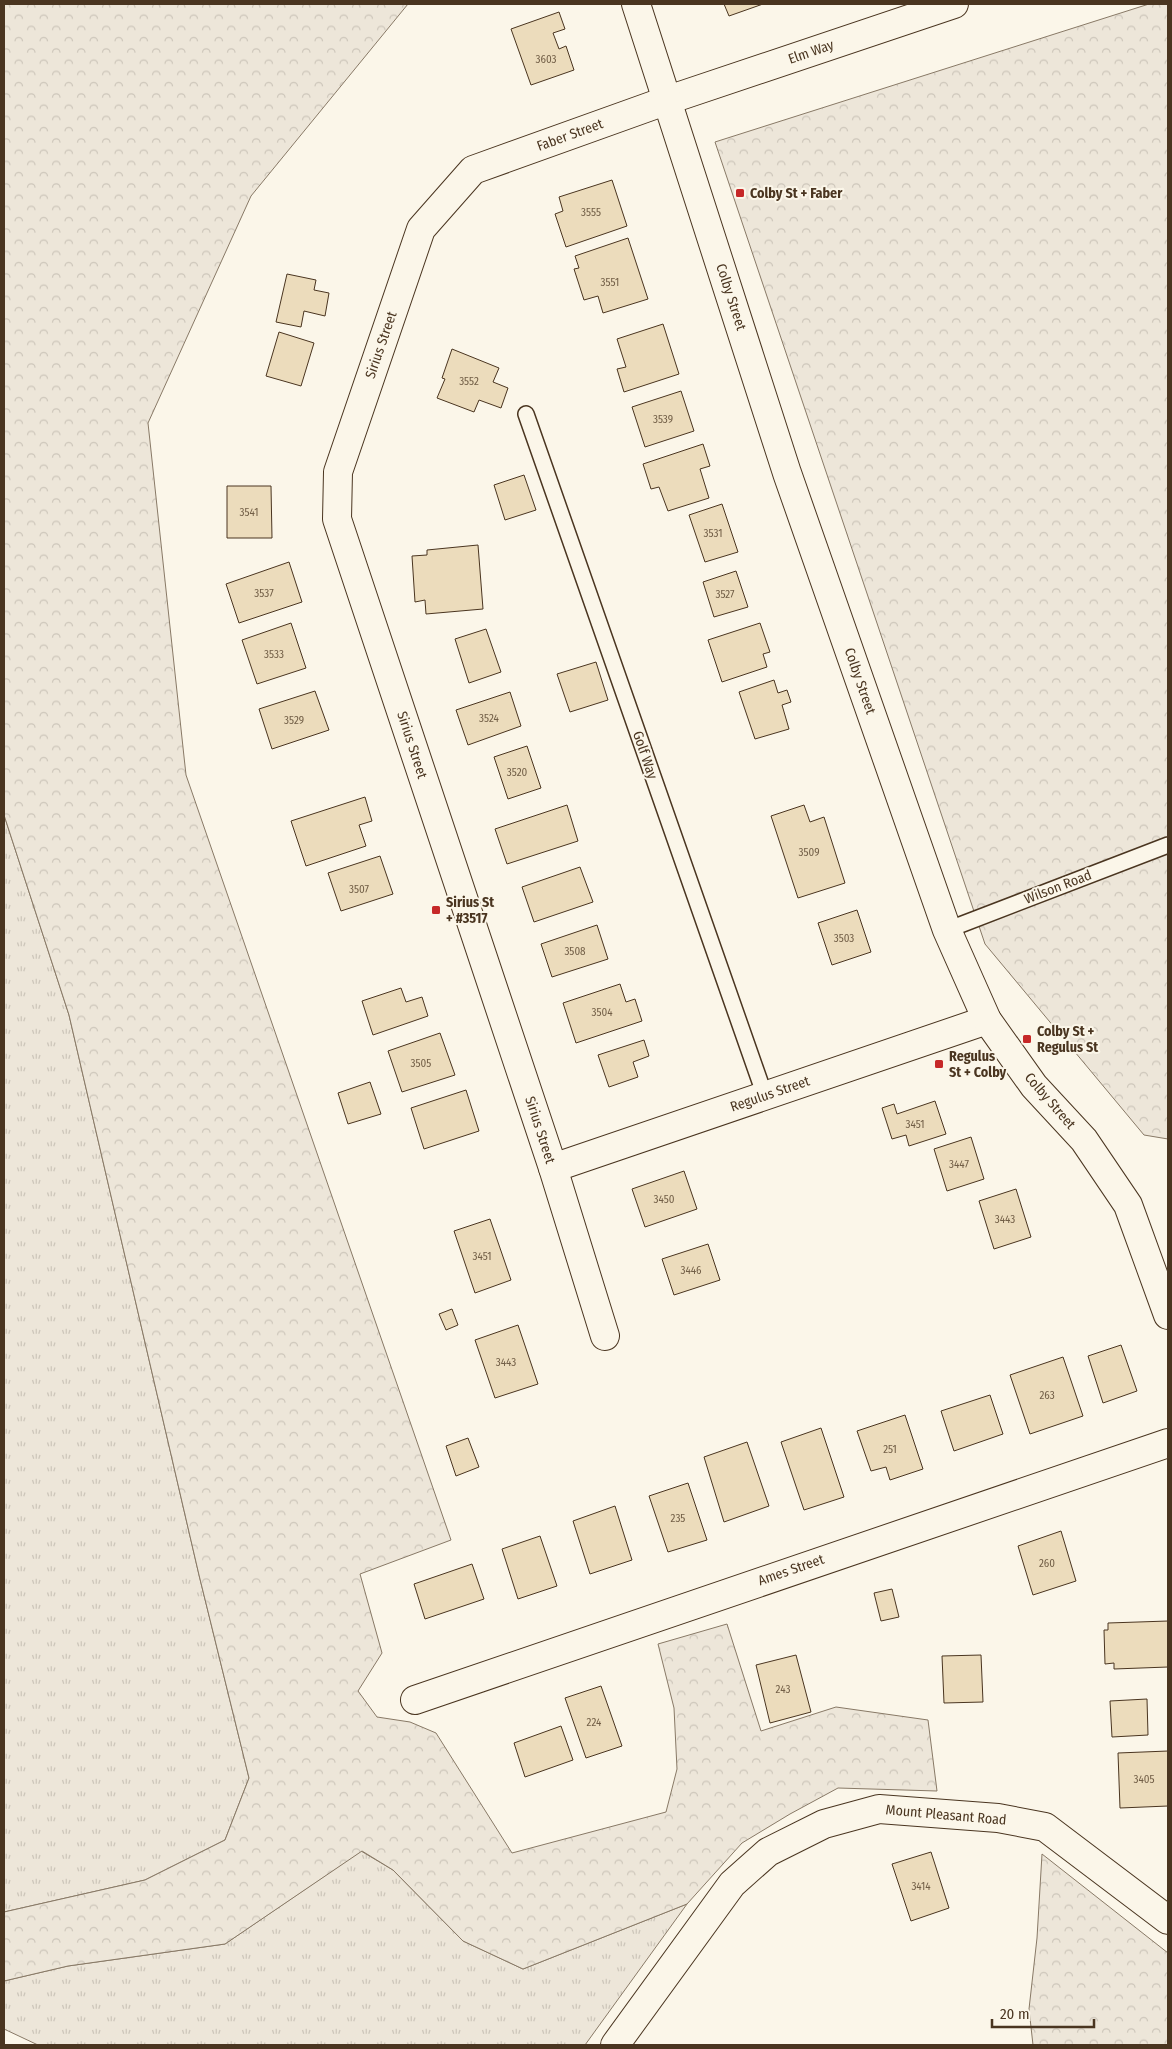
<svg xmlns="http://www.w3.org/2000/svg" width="1172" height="2049" viewBox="0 0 1172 2049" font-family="'Fira Sans Condensed',sans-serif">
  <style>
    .grass { fill: url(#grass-tufts); stroke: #887966 }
    .forest { fill: url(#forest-crowns); stroke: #887966 }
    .building { fill: #ecdcbc; stroke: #4a3520 }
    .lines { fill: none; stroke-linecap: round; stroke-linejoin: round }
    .service-casing { stroke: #4a3520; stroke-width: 18 }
    .minor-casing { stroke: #4a3520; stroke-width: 30 }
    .tertiary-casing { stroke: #4a3520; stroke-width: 30 }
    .service { stroke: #fbf6e9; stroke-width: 15 }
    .minor { stroke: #fbf6e9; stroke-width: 28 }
    .tertiary { stroke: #fbf6e9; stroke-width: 28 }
    .poi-dot { fill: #c62828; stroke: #fbf6e9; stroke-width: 2 }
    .labels { text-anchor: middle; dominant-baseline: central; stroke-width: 4; stroke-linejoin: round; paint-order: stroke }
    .number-label { font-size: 11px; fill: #725f47 }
    .street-label { font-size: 14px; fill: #4a3520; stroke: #fbf6e9 }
    .poi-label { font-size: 14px; font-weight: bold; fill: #4a3520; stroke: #fbf6e9; text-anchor: start }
  </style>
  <defs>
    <pattern id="grass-tufts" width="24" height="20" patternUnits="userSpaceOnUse" patternTransform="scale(1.25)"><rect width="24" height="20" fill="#ede6d9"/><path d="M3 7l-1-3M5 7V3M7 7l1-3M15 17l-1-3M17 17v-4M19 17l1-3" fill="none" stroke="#cdc6ba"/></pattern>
    <pattern id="forest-crowns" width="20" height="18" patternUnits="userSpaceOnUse" patternTransform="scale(1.25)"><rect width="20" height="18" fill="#ede6d9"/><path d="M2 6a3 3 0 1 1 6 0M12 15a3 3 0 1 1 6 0" fill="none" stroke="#cdc6ba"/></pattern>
  </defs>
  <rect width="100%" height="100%" fill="#fbf6e9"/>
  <g class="grass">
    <polygon points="4,815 69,1015 199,1575 249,1778 225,1840 145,1880 4,1912"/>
    <polygon points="361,1851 393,1870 463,1941 523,1969 687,1904 585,2045 38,2045 4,2029 4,1981 68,1966 225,1944"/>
  </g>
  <g class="forest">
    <polygon points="4,4 408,4 251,196 148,423 186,775 451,1540 360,1574 382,1653 358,1691 377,1717 410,1722 436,1733 512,1853 666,1812 677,1769 674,1708 658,1644 727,1624 761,1731 836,1707 928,1720 937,1791 838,1788 790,1814 742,1843 687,1904 523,1969 463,1941 393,1870 362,1851 225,1944 68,1966 4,1981 4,1912 145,1880 225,1840 249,1778 199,1575 69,1015 4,815"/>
    <polygon points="1149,4 1168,4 1168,1139 1144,1135 985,944 715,142"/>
    <polygon points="1042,1854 1168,1953 1168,2045 1033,2045 1029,2009 1037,1938"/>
  </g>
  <g class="building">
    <polygon points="724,4 763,4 729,16"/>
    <polygon points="559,12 565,29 553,33 559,49 566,46 574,70 531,85 511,29"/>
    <polygon points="612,180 627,226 566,247 555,214 563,211 559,197"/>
    <polygon points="628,238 648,299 603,313 598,296 584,300 574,269 579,268 575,256"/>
    <polygon points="287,274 316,280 314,290 329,293 325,316 304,311 301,327 276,322"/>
    <polygon points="663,324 679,374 624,392 617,369 626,367 617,339"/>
    <polygon points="279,332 314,343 301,386 266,376"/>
    <polygon points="452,349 499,368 493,382 508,388 501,408 479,400 474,412 437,398 445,379 442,378"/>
    <polygon points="681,391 694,431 645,447 632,407"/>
    <polygon points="703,444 710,466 700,469 709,498 668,511 659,487 651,489 643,464"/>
    <polygon points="524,475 536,510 505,520 494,485"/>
    <polygon points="227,486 271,486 272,538 227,538"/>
    <polygon points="722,504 738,552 705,562 689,515"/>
    <polygon points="478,545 483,609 426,614 425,600 415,602 412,556 427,555 427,550"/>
    <polygon points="289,562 302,602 239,623 226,584"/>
    <polygon points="736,571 748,607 714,617 703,582"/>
    <polygon points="291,623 306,668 257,684 242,640"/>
    <polygon points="760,623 770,652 763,654 767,667 722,682 708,640"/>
    <polygon points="486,629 501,672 469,683 455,639"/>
    <polygon points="596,662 608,700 570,712 557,674"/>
    <polygon points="774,680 778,693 787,690 791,702 782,705 789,729 755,739 739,692"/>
    <polygon points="315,691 329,730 272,749 259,709"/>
    <polygon points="510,692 521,726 468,745 456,710"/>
    <polygon points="527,746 541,788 508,799 494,757"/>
    <polygon points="365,797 372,821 359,825 366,846 306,866 291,821"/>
    <polygon points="567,805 578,841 507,864 495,829"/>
    <polygon points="804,805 810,822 824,817 845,883 798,898 771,816"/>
    <polygon points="380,856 393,894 341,911 328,873"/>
    <polygon points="580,867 593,902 534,922 522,887"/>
    <polygon points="857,910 871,952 832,965 818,923"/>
    <polygon points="597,925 608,959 552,977 541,944"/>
    <polygon points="620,984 626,1002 635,999 642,1021 576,1043 563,1003"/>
    <polygon points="401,988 406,1002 422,997 428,1016 373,1035 362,1001"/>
    <polygon points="440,1033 455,1075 402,1092 388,1051"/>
    <polygon points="644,1040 649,1056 633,1062 638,1077 609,1087 598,1055"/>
    <polygon points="370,1082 381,1114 348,1124 338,1093"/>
    <polygon points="466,1090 479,1131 424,1149 411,1108"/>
    <polygon points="935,1101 946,1134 909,1146 906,1135 892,1139 882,1108 894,1104 897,1114"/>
    <polygon points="971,1137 984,1179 947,1191 934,1149"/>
    <polygon points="684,1171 697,1209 645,1227 632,1189"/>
    <polygon points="1016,1189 1031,1237 994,1249 979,1201"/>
    <polygon points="490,1219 511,1280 475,1293 454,1231"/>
    <polygon points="708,1244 720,1280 674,1295 662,1259"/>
    <polygon points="452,1309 458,1325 446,1330 439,1314"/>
    <polygon points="518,1325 538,1384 495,1398 475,1340"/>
    <polygon points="1121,1345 1137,1391 1103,1403 1088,1356"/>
    <polygon points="1063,1357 1083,1416 1030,1434 1010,1375"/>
    <polygon points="990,1395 1003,1434 954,1451 941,1411"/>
    <polygon points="905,1415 923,1469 890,1480 886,1467 871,1471 857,1431"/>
    <polygon points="821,1428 844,1497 804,1510 781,1442"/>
    <polygon points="468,1438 479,1467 456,1476 446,1446"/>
    <polygon points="747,1442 769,1506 724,1522 704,1457"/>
    <polygon points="688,1483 707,1540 668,1552 649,1496"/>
    <polygon points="615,1506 632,1560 590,1574 573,1521"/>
    <polygon points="1061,1531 1076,1581 1033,1595 1018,1546"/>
    <polygon points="540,1536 557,1586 518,1599 502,1549"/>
    <polygon points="472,1564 484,1599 425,1619 414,1584"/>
    <polygon points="892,1589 899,1617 881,1621 874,1593"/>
    <polygon points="1168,1621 1168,1667 1114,1669 1114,1663 1105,1664 1104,1630 1108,1630 1108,1623"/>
    <polygon points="796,1655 811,1712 770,1723 756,1665"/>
    <polygon points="981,1655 983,1702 944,1703 942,1656"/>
    <polygon points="601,1686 622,1746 586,1758 565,1698"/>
    <polygon points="1147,1699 1148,1735 1112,1737 1110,1701"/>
    <polygon points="561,1726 573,1760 525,1777 514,1743"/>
    <polygon points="1168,1751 1168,1806 1120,1808 1118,1753"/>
    <polygon points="931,1852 949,1908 911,1921 892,1864"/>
  </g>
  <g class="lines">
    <defs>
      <g id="service">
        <polyline points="526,414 765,1096"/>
        <polyline points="947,930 1168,845"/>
      </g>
      <g id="minor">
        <polyline points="553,1168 987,1020"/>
        <polyline points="605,1336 553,1168 337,519 338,472 421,229 473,170 668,100 954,4"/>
        <polyline points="415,1700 1168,1443"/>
      </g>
      <g id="tertiary">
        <polyline points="636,4 787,473 947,930 987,1020 1034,1086 1084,1140 1128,1205 1168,1315"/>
        <polyline points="615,2045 732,1884 768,1852 824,1824 879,1809 998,1818 1045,1827 1168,1920"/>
      </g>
    </defs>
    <use href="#service" class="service-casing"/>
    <use href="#minor" class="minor-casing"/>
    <use href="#tertiary" class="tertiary-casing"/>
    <use href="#service" class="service"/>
    <use href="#minor" class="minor"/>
    <use href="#tertiary" class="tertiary"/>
  </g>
  <g class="poi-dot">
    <rect x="735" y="188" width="10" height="10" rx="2.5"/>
    <rect x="431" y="905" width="10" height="10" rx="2.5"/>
    <rect x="1022" y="1034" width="10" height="10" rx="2.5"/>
    <rect x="934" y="1059" width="10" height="10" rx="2.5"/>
  </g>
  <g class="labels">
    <g class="number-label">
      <text x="546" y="59">3603</text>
      <text x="591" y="212">3555</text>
      <text x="610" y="282">3551</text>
      <text x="469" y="381">3552</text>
      <text x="663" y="419">3539</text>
      <text x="249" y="512">3541</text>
      <text x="713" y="533">3531</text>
      <text x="264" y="593">3537</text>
      <text x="725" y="594">3527</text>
      <text x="274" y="654">3533</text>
      <text x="489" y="718">3524</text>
      <text x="294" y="720">3529</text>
      <text x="517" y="772">3520</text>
      <text x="809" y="852">3509</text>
      <text x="359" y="889">3507</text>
      <text x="844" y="938">3503</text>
      <text x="575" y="951">3508</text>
      <text x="602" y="1012">3504</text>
      <text x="421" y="1063">3505</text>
      <text x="915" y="1124">3451</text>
      <text x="959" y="1164">3447</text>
      <text x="664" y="1199">3450</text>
      <text x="1005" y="1219">3443</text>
      <text x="482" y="1256">3451</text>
      <text x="691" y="1270">3446</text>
      <text x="506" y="1362">3443</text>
      <text x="1047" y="1395">263</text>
      <text x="890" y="1449">251</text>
      <text x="678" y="1518">235</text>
      <text x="1047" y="1563">260</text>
      <text x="783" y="1689">243</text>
      <text x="594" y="1722">224</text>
      <text x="1144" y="1779">3405</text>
      <text x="921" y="1886">3414</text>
    </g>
    <g class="street-label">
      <text transform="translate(811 52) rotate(-19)">Elm Way</text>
      <text transform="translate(570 135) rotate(-20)">Faber Street</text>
      <text transform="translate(731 297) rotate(72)">Colby Street</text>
      <text transform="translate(381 345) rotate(-71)">Sirius Street</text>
      <text transform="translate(860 681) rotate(71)">Colby Street</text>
      <text transform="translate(412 745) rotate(72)">Sirius Street</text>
      <text transform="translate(645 755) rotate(71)">Golf Way</text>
      <text transform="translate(1058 887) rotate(-21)">Wilson Road</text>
      <text transform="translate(770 1094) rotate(-19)">Regulus Street</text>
      <text transform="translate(1050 1101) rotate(49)">Colby Street</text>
      <text transform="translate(540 1130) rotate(72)">Sirius Street</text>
      <text transform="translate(791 1570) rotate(-19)">Ames Street</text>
      <text transform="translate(946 1815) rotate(5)">Mount Pleasant Road</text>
    </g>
    <g class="poi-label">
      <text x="750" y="193">Colby St + Faber</text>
      <text x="446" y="902">Sirius St<tspan x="446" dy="16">+ #3517</tspan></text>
      <text x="1037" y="1031">Colby St +<tspan x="1037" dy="16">Regulus St</tspan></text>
      <text x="949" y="1056">Regulus<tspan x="949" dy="16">St + Colby</tspan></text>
    </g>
  </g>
  <rect width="1172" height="2049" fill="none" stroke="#4a3520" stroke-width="10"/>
  <path d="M992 2019v8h102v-8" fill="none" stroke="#4a3520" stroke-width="2.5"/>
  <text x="1000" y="2019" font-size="15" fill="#4a3520" stroke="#fbf6e9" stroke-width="4" paint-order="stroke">20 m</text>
</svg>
